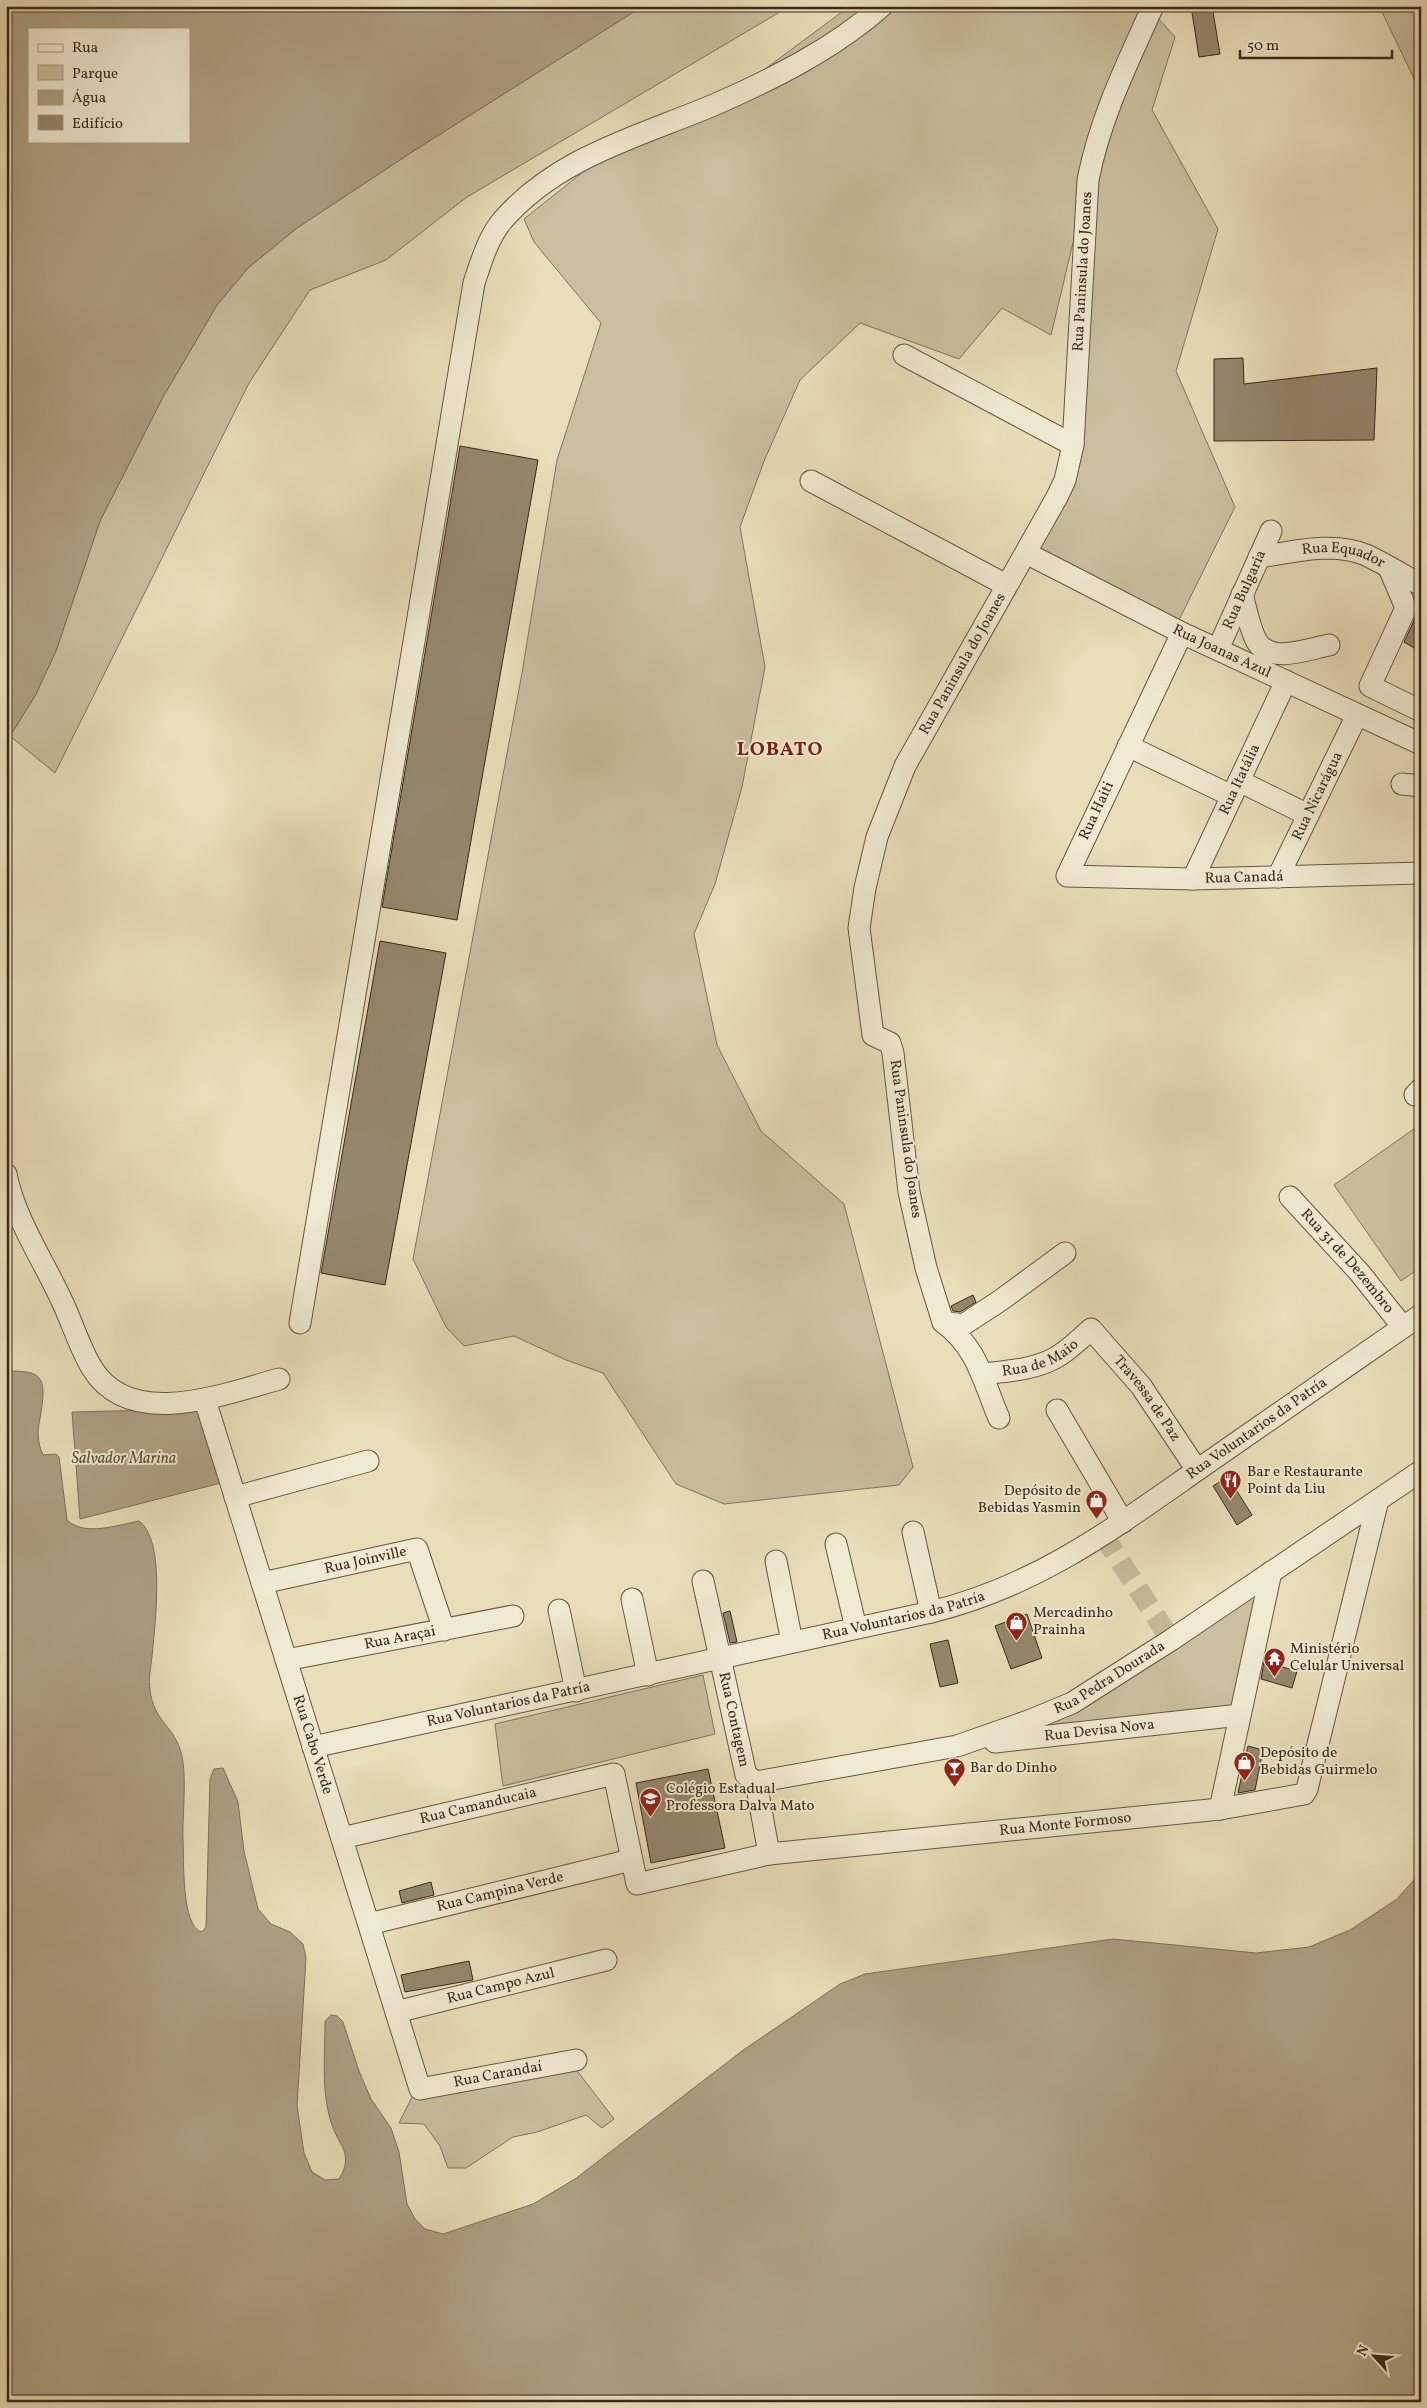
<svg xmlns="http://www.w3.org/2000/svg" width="1427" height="2408" viewBox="0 0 1427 2408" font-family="Vollkorn,serif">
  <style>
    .green { fill: #cabf9e; stroke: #82745c }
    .water { fill: #ada083; stroke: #7f7059; fill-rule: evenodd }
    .building { fill: #94876d; stroke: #3a291a }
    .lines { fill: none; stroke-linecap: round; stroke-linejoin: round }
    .minor-tunnel { stroke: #c5ba99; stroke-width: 21; stroke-dasharray: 21 11; stroke-linecap: butt }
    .minor-casing { stroke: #665642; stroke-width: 23 }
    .minor { stroke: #f0ead2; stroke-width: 21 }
    .labels { text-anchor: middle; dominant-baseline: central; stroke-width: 4; stroke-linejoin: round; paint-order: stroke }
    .street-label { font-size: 15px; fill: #3a291a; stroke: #f0ead2 }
    .poi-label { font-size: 15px; fill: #3a291a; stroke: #f0ead2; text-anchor: start }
    .water-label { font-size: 16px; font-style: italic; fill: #5c4d3a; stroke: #f0ead2 }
    .district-label { font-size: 20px; font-weight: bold; letter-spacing: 1px; fill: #7a1f14; stroke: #f0ead2 }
  </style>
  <rect width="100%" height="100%" fill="#e8deb9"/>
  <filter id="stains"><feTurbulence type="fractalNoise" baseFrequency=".004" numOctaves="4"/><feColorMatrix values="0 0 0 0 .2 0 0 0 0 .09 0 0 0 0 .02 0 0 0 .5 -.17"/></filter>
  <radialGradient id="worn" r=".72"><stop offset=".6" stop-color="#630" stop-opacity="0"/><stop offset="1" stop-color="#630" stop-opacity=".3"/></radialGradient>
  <g class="green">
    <polygon points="643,6 790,6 467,197 386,260 310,290 249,383 55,773 10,736 35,696 56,651 100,521 163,397 217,305 248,268 297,228 415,150"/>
    <polygon points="850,6 1147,6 1175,37 1152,110 1218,229 1176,371 1235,507 1178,622 1030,548 1073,471 1094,155 1051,335 1002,308 959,359 860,323 800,380 764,461 740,527 765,667 742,787 715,884 694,934 717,1045 761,1131 844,1204 913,1467 899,1485 724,1504 676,1484 603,1373 566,1360 514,1336 464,1346 446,1327 413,1259 522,673 557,460 601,323 534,242 524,219 598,160 699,118"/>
    <polygon points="1393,6 1421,6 1421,93 1382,12"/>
    <polygon points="1421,1124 1421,1267 1401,1281 1334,1185"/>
    <polygon points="1262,1589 1236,1711 1044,1730 1041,1720"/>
    <polygon points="703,1675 715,1734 503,1786 495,1724"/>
    <polygon points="575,2068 614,2119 602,2128 586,2115 537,2132 513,2137 466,2168 448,2168 440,2146 424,2124 399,2123 414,2093"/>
  </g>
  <g class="water">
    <path d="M6,6H643L415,150L297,228L248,268L217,305L163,397L100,521L56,651L35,696L10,736L6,737ZM29,29H189V141H29Z"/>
    <path d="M6,1370C15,1372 30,1370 37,1376C50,1385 38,1420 38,1433C38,1440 40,1449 43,1455L56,1454L59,1457L67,1520C85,1537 117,1525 139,1521C166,1540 155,1625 152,1656C151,1667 148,1679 150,1690C154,1721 172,1725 180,1749C188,1771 182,1816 183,1840C184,1858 181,1928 202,1932L206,1927L210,1779L214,1769L223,1768L238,1802L244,1851L258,1909L271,1924L290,1932L303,1944L306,1958L297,2106L304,2153L312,2172L325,2180L339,2179C355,2153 338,2146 331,2122C321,2090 325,2055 325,2021L331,2015L337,2016L343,2022L359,2071L371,2099L391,2128L399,2152L407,2204L415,2219L425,2229L443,2234L533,2204L575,2179L742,2051L840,1984L865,1974L1113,1939L1256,1953L1309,1947L1350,1930L1397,1899L1421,1872V2402H6Z"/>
    <polygon points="197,1409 221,1483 80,1519 72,1412"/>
  </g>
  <g class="building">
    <polygon points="1191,6 1212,6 1220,54 1199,57"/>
    <polygon points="1243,358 1244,384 1377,368 1374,440 1214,441 1214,359"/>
    <polygon points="460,446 538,460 457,920 382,907"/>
    <polygon points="1421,606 1421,652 1404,642"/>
    <polygon points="380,941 446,953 385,1285 321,1273"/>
    <polygon points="973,1295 976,1302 960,1312 953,1311 951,1306"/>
    <polygon points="1228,1477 1252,1515 1237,1525 1213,1486"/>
    <polygon points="730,1611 737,1642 730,1643 723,1613"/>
    <polygon points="1027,1614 1042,1658 1011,1669 995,1626"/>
    <polygon points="948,1640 958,1683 940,1687 930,1644"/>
    <polygon points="1264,1662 1297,1671 1292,1688 1261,1679"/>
    <polygon points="1248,1746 1263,1750 1255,1790 1238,1793"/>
    <polygon points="708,1769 725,1848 651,1863 636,1783"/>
    <polygon points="431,1882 434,1895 402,1903 399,1891"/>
    <polygon points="469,1961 473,1980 405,1992 401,1975"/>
  </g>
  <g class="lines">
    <polyline class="minor-tunnel" points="1103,1535 1171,1640"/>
    <defs>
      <g id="minor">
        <polyline points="904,355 1073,445"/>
        <polyline points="811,481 1006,585"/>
        <path id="s1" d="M1026,553L1182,633L1421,744"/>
        <path id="s2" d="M1259,557C1293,552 1334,541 1366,555C1385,564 1403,575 1421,585"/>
        <polyline points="1389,568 1406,608 1370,686 1421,711"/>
        <path d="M1242,594C1246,608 1249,626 1256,640C1269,665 1308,649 1329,645"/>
        <path id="s3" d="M1182,633L1067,876L1193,879L1421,873"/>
        <path id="s4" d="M1218,649L1271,531"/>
        <polyline points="1128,746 1232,796"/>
        <polyline points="1239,781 1308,815"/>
        <polyline points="1402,784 1421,786"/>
        <path id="s5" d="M1278,877L1357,715"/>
        <path id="s6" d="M1193,879L1286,681"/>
        <polyline points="1415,1095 1421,1089"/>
        <path d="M6,1174C15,1219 42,1258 61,1299C72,1321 79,1347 92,1368C130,1431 224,1394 279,1379"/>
        <path id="s7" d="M1290,1197L1359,1272L1403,1327"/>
        <path id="s8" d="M943,1322L926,1268L909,1192L893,1053L890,1043L873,1035L859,928L865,888L877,837L905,766L1057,497L1065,480L1073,445L1088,180C1100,118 1127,64 1153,6"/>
        <polyline points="943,1322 963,1325 1001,1300 1065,1253"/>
        <path d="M943,1322C979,1350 982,1379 999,1418"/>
        <path d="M300,1323L474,283C481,262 488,238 502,221C558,156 641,136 716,104C773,79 835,48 882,6"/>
        <path id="s9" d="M983,1374C1007,1371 1033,1370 1055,1358C1068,1351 1080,1339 1091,1329L1141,1386L1197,1470"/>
        <path id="s10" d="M205,1400L420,2089L576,2060"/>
        <polyline points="1057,1410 1123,1522"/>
        <polyline points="235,1497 368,1461"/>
        <polyline points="913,1532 931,1612"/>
        <polyline points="836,1544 856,1628"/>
        <polyline points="776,1561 792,1642"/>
        <path id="s11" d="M703,1581L746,1775L756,1782L769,1854"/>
        <path id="s12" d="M262,1583L417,1549L444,1630"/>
        <polyline points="632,1599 648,1675"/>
        <polyline points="559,1610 576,1691"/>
        <path id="s13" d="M286,1660L513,1616"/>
        <path id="s14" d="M995,1742L1240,1715"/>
        <path id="s15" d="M313,1747L931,1612C1038,1586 1114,1528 1203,1466C1275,1416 1348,1365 1421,1315"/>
        <path id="s16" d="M756,1782L957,1746L1031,1720L1072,1703L1171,1640L1421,1471"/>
        <polyline points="1220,1809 1271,1572"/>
        <path id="s17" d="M342,1838L614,1774L637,1884L769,1854L1220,1809L1304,1794L1307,1789L1378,1500"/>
        <path id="s18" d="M369,1924L631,1860"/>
        <path id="s19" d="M396,2012L606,1960"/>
      </g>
    </defs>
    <use href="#minor" class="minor-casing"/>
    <use href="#minor" class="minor"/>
  </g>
  <defs>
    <symbol id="restaurant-pin" viewBox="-11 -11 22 30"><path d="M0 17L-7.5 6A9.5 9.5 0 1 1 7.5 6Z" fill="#8f2418" stroke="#f0ead2"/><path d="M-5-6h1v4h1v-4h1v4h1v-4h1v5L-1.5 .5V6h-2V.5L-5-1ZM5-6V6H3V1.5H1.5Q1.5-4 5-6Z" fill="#fff"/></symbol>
    <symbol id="shop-pin" viewBox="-11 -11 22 30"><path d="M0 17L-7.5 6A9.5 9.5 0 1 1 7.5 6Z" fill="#8f2418" stroke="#f0ead2"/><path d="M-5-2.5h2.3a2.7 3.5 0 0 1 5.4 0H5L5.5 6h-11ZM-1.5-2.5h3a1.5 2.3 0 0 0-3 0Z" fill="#fff"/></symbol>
    <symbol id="temple-pin" viewBox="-11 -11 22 30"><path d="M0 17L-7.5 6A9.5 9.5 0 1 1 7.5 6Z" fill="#8f2418" stroke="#f0ead2"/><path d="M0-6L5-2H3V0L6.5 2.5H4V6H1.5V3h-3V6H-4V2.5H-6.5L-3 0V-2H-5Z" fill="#fff"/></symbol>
    <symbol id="bar-pin" viewBox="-11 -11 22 30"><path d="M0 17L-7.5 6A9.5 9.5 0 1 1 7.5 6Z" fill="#8f2418" stroke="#f0ead2"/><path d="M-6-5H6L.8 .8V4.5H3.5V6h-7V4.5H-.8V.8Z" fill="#fff"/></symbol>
    <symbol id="school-pin" viewBox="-11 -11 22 30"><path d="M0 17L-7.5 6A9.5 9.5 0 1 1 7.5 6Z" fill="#8f2418" stroke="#f0ead2"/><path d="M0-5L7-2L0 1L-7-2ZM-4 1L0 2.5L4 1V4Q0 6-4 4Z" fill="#fff"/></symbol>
  </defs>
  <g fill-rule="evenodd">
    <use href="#restaurant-pin" x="1218" y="1468" width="25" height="34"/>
    <use href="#shop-pin" x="1084" y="1488" width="25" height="34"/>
    <use href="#shop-pin" x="1004" y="1610" width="25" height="34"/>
    <use href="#temple-pin" x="1262" y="1646" width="25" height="34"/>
    <use href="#shop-pin" x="1232" y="1750" width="25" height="34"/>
    <use href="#bar-pin" x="942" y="1756" width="25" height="34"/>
    <use href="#school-pin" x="638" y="1786" width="25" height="34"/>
  </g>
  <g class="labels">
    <g class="street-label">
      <text stroke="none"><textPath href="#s8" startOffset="1118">Rua Paninsula do Joanes</textPath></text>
      <text stroke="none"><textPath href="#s2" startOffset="86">Rua Equador</textPath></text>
      <text stroke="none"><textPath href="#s4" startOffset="65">Rua Bulgaria</textPath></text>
      <text stroke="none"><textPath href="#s1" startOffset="219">Rua Joanas Azul</textPath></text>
      <text stroke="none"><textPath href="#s8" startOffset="698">Rua Paninsula do Joanes</textPath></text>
      <text stroke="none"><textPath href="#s6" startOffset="110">Rua Itatália</textPath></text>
      <text stroke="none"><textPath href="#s5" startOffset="90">Rua Nicarágua</textPath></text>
      <text transform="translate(1097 811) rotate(-65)">Rua Haiti</text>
      <text stroke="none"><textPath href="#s3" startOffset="446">Rua Canadá</textPath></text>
      <text transform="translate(905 1139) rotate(82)">Rua Paninsula do Joanes</text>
      <text stroke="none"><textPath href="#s7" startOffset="86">Rua 31 de Dezembro</textPath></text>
      <text stroke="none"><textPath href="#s9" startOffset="60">Rua de Maio</textPath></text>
      <text stroke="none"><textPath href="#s9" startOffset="210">Travessa de Paz</textPath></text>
      <text stroke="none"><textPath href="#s15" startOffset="1009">Rua Voluntarios da Patría</textPath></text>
      <text stroke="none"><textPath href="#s12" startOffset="106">Rua Joinville</textPath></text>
      <text stroke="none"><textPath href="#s15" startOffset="605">Rua Voluntarios da Patría</textPath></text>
      <text stroke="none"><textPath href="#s13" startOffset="116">Rua Araçai</textPath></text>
      <text stroke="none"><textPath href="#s16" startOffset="372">Rua Pedra Dourada</textPath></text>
      <text stroke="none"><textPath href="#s15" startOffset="200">Rua Voluntarios da Patría</textPath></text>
      <text stroke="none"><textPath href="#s11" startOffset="142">Rua Contagem</textPath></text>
      <text stroke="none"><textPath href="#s14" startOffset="105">Rua Devisa Nova</textPath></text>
      <text stroke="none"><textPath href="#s10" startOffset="361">Rua Cabo Verde</textPath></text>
      <text stroke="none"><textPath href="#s17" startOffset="140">Rua Camanducaia</textPath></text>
      <text stroke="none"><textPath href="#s17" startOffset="825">Rua Monte Formoso</textPath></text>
      <text stroke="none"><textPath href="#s18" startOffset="135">Rua Campina Verde</textPath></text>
      <text stroke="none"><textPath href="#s19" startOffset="108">Rua Campo Azul</textPath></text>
      <text stroke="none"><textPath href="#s10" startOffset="801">Rua Carandaí</textPath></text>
    </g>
    <g class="poi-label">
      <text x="1247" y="1472">Bar e Restaurante<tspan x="1247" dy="17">Point da Liu</tspan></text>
      <text x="1081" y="1491" text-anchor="end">Depósito de<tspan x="1081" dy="17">Bebidas Yasmin</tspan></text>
      <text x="1033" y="1613">Mercadinho<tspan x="1033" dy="17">Prainha</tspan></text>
      <text x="1290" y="1649">Ministério<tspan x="1290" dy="17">Celular Universal</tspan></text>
      <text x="1260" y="1753">Depósito de<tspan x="1260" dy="17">Bebidas Guirmelo</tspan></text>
      <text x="970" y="1768">Bar do Dinho</text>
      <text x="666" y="1789">Colégio Estadual<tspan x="666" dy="17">Professora Dalva Mato</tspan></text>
    </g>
    <g class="water-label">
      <text x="124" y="1459">Salvador Marina</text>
    </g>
    <g class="district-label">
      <text x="780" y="750">LOBATO</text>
    </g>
  </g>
  <rect width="1427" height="2408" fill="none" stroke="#e8deb9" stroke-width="25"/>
  <rect x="8" y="8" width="1412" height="2393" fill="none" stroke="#3a291a" stroke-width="2.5"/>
  <rect x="12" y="12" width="1402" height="2383" fill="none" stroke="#3a291a"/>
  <rect x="28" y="28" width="162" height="115" fill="#f0ead2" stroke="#a79d88"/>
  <rect x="38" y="44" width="25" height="8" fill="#f0ead2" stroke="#a79d88"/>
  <text x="72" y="52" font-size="15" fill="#3a291a">Rua</text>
  <rect x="38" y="65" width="25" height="15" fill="#cabf9e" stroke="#a79d88"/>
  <text x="72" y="78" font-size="15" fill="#3a291a">Parque</text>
  <rect x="38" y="90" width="25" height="15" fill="#ada083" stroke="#a79d88"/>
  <text x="72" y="102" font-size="15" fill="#3a291a">Água</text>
  <rect x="38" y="115" width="25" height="15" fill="#94876d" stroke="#a79d88"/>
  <text x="72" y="128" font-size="15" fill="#3a291a">Edifício</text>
  <g transform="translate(1374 2356) rotate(296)" stroke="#f0ead2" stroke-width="4" paint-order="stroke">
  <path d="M0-4L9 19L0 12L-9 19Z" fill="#3a291a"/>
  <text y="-8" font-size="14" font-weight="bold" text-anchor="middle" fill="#3a291a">N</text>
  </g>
  <path d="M1240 50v8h152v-8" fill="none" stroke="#3a291a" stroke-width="2.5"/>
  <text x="1247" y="50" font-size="15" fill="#3a291a" stroke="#f0ead2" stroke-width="4" paint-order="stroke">50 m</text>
  <rect width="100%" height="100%" filter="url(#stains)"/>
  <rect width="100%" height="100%" fill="url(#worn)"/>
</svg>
